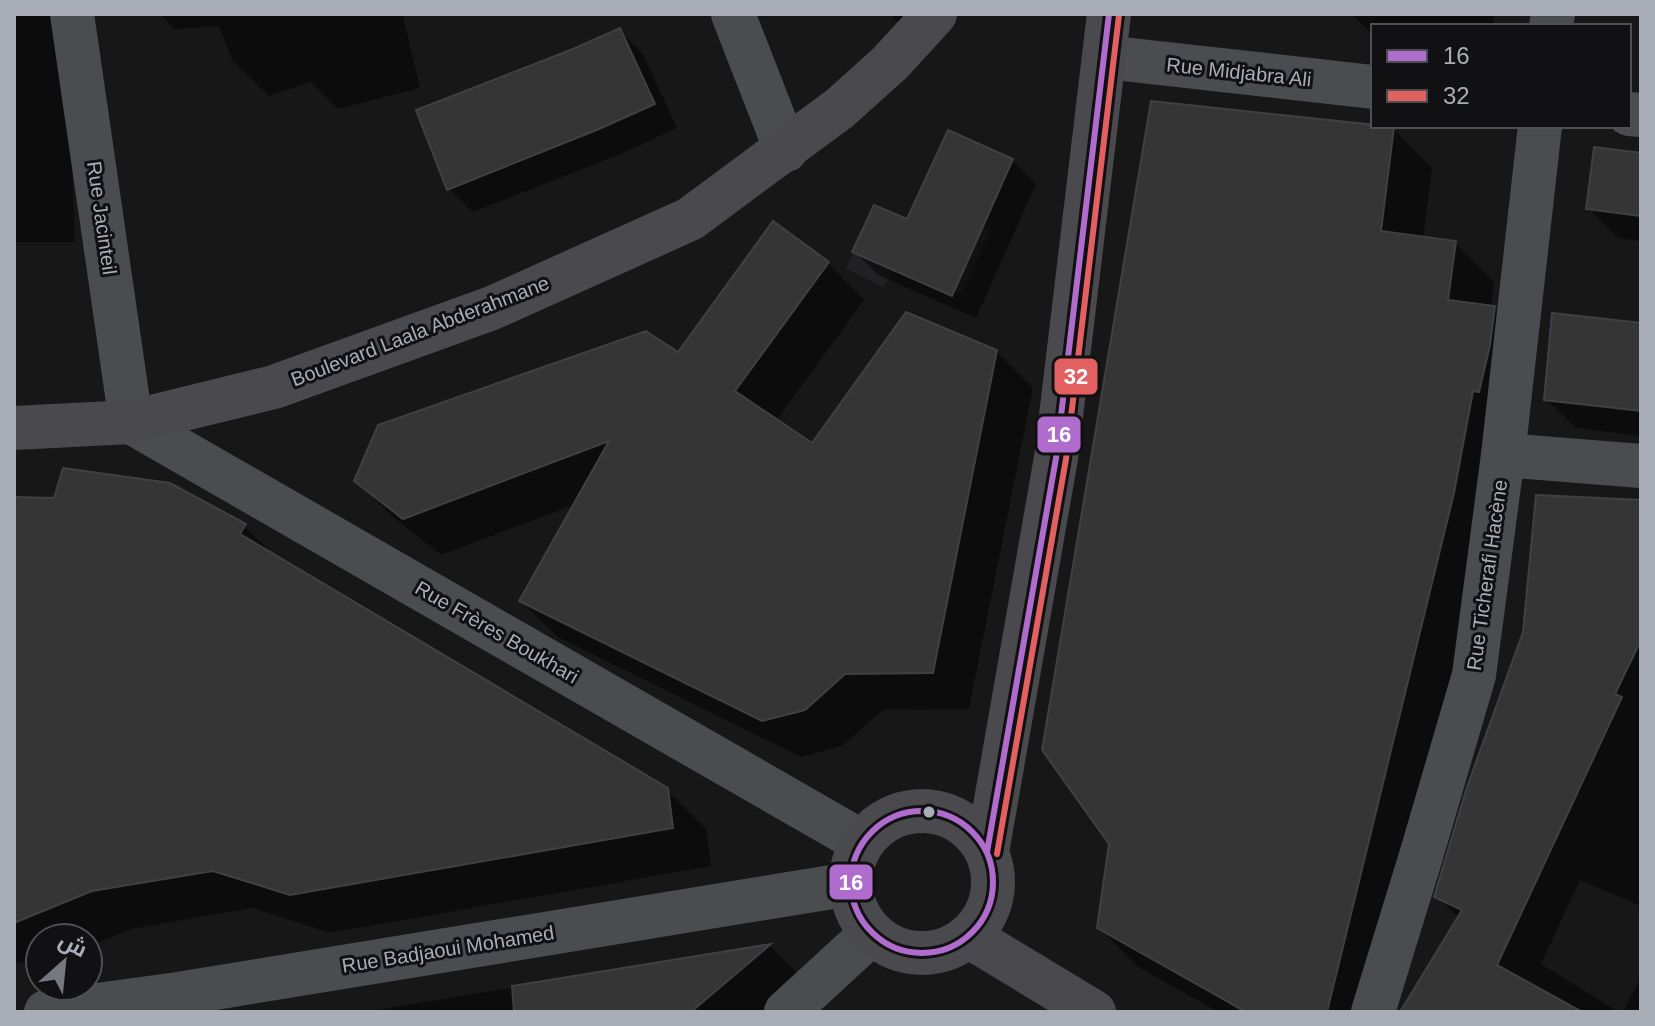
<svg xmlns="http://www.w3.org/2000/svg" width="1655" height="1026" viewBox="0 0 1655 1026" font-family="Arial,Cairo,sans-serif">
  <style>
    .built { fill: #212123 }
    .shadow { fill: #0007 }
    .building { fill: #353536; stroke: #3f4043; stroke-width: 2 }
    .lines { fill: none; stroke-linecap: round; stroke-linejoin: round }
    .street { stroke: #4b4c50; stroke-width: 44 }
    .secondary { stroke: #4a4a4e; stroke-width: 44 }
    .bus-1-casing { stroke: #111113; stroke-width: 12 }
    .bus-2-casing { stroke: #111113; stroke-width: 12 }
    .bus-1 { stroke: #b06ccc; stroke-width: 6 }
    .bus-2 { stroke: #e26060; stroke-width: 6 }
    .bus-dot { fill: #a8adb8; stroke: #111113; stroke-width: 3 }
    .labels { text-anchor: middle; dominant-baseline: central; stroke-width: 6; stroke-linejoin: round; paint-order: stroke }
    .street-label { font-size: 20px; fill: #a8adb8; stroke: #111113 }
    .line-badge { stroke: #111113; stroke-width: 3 }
    .badge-label { font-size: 22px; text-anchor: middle; font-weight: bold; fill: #fff }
  </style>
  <rect width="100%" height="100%" fill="#171717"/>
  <polygon class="built" points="922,196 992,230 961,294 896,263 884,287 846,269 861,237 895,253"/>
  <g class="shadow">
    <polygon points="14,14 66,14 75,242 14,242"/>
    <polygon points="160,14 425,14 403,16 420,88 338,109 311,82 269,96 232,60 219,26 174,29"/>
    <polygon points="889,14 905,14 898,22"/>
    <polygon points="1351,14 1494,14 1493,26 1373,26 1373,35"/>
    <polygon points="619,30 643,54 677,128 623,153 473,212 449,189 574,51"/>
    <polygon points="1393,129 1432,168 1423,239 1455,243 1494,282 1491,307 1494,308 1533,347 1375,1012 1219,1012 1138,967 1099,927"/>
    <polygon points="1641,155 1641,241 1618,238 1588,208"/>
    <polygon points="1012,160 1036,184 976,318 878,275 855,252"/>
    <polygon points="828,263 864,300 776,421 813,445 996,351 1033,388 969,709 883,710 842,746 801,757 558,637 521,601 576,504 441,555 393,517 356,481 678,355"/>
    <polygon points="1641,325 1641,436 1576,428 1546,399"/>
    <polygon points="14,499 244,526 276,557 667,790 706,829 711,866 330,933 253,908 131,929 88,947 88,938 40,938 40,961 14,963"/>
    <polygon points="1641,501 1641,906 1580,880 1541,964 1619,1012 1402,1012 1459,918 1437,897"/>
    <polygon points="770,946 804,980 766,1012 363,1012"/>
    <polygon points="1641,977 1641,1012 1623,1012"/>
  </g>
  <g class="building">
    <polygon points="620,28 655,104 599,129 447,190 416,110 573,49"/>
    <polygon points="1151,101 1394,127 1381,231 1456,241 1448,300 1495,306 1490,345 1479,392 1473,391 1454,493 1327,1012 1246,1012 1097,928 1109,844 1042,750"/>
    <polygon points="948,130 1013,159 952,296 852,252 874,205 907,219"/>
    <polygon points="1594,147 1641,153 1641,216 1586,209"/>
    <polygon points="773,221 829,262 735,391 812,443 906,312 997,350 933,673 845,674 805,710 762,721 519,601 609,441 403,519 354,481 378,425 646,331 678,352"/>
    <polygon points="1552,313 1641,323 1641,411 1544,400"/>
    <polygon points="63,468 170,483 246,524 240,534 668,788 673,828 290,895 213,871 92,891 14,923 14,497 54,498"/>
    <polygon points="1536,495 1641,500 1641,640 1615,694 1622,697 1497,965 1582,1012 1400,1012 1462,910 1434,897 1466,790 1523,632"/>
    <polygon points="771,944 691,1012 514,1012 512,986"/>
  </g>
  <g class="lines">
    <g class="street">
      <polyline points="72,14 131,422 862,842"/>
      <polyline points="733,14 786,150"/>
      <polyline points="1551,26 1553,14"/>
      <polyline points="1105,57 1373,87"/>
      <polyline points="1629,114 1641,115"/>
      <polyline points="1503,455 1641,466"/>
      <polyline points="46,1012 178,994 850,884"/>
      <polyline points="786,1012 872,933"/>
      <polyline points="1373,1012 1421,856 1474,675 1503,455 1540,126"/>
    </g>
    <g class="secondary">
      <polyline points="14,428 131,422 274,387 492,308 690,219 840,108 890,63 935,14"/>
      <circle cx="922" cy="882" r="71"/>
      <polyline points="987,852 1056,458 1109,14"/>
      <polyline points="968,936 1094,1012"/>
    </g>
    <defs>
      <g id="bus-1">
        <circle cx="922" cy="882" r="71"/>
        <polyline points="987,852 1056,458 1109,14"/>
      </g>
      <polyline id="bus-2" points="997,854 1066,459 1119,15"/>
    </defs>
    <use href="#bus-1" class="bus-1-casing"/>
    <use href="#bus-2" class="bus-2-casing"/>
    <use href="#bus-1" class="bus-1"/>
    <use href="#bus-2" class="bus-2"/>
  </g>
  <circle class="bus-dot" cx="929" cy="812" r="7"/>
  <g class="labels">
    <g class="street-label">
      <text transform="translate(1239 72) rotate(6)">Rue Midjabra Ali</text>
      <text transform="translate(102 218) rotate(82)">Rue Jacinteil</text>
      <text transform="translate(420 331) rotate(-21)">Boulevard Laala Abderahmane</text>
      <text transform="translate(1487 575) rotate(-82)">Rue Ticherafi Hacène</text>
      <text transform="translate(497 632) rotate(30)">Rue Frères Boukhari</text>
      <text transform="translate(448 949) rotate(-9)">Rue Badjaoui Mohamed</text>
    </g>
  </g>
  <g class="line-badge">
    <rect x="1053" y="357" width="46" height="39" rx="8" fill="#e26060"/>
    <rect x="1036" y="415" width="46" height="39" rx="8" fill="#b06ccc"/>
    <rect x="828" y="863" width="46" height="38" rx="8" fill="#b06ccc"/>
  </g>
  <g class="badge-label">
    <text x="1076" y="384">32</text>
    <text x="1059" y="442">16</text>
    <text x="851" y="890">16</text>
  </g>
  <rect width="1655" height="1026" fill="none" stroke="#a8adb8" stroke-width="32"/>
  <rect x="1371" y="24" width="260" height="104" fill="#111113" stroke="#4d4f55" stroke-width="2"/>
  <rect x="1387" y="50" width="40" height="12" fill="#b06ccc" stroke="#4d4f55" stroke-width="2"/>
  <text x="1443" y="64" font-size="24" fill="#a8adb8">16</text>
  <rect x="1387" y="90" width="40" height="12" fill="#e26060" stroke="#4d4f55" stroke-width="2"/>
  <text x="1443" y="104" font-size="24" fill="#a8adb8">32</text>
  <g transform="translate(64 962) rotate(27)"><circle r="38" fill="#111113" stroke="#4d4f55" stroke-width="2"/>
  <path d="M0-6L14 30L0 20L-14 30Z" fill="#757880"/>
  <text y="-12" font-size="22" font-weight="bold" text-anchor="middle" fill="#a8adb8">ش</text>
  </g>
</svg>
